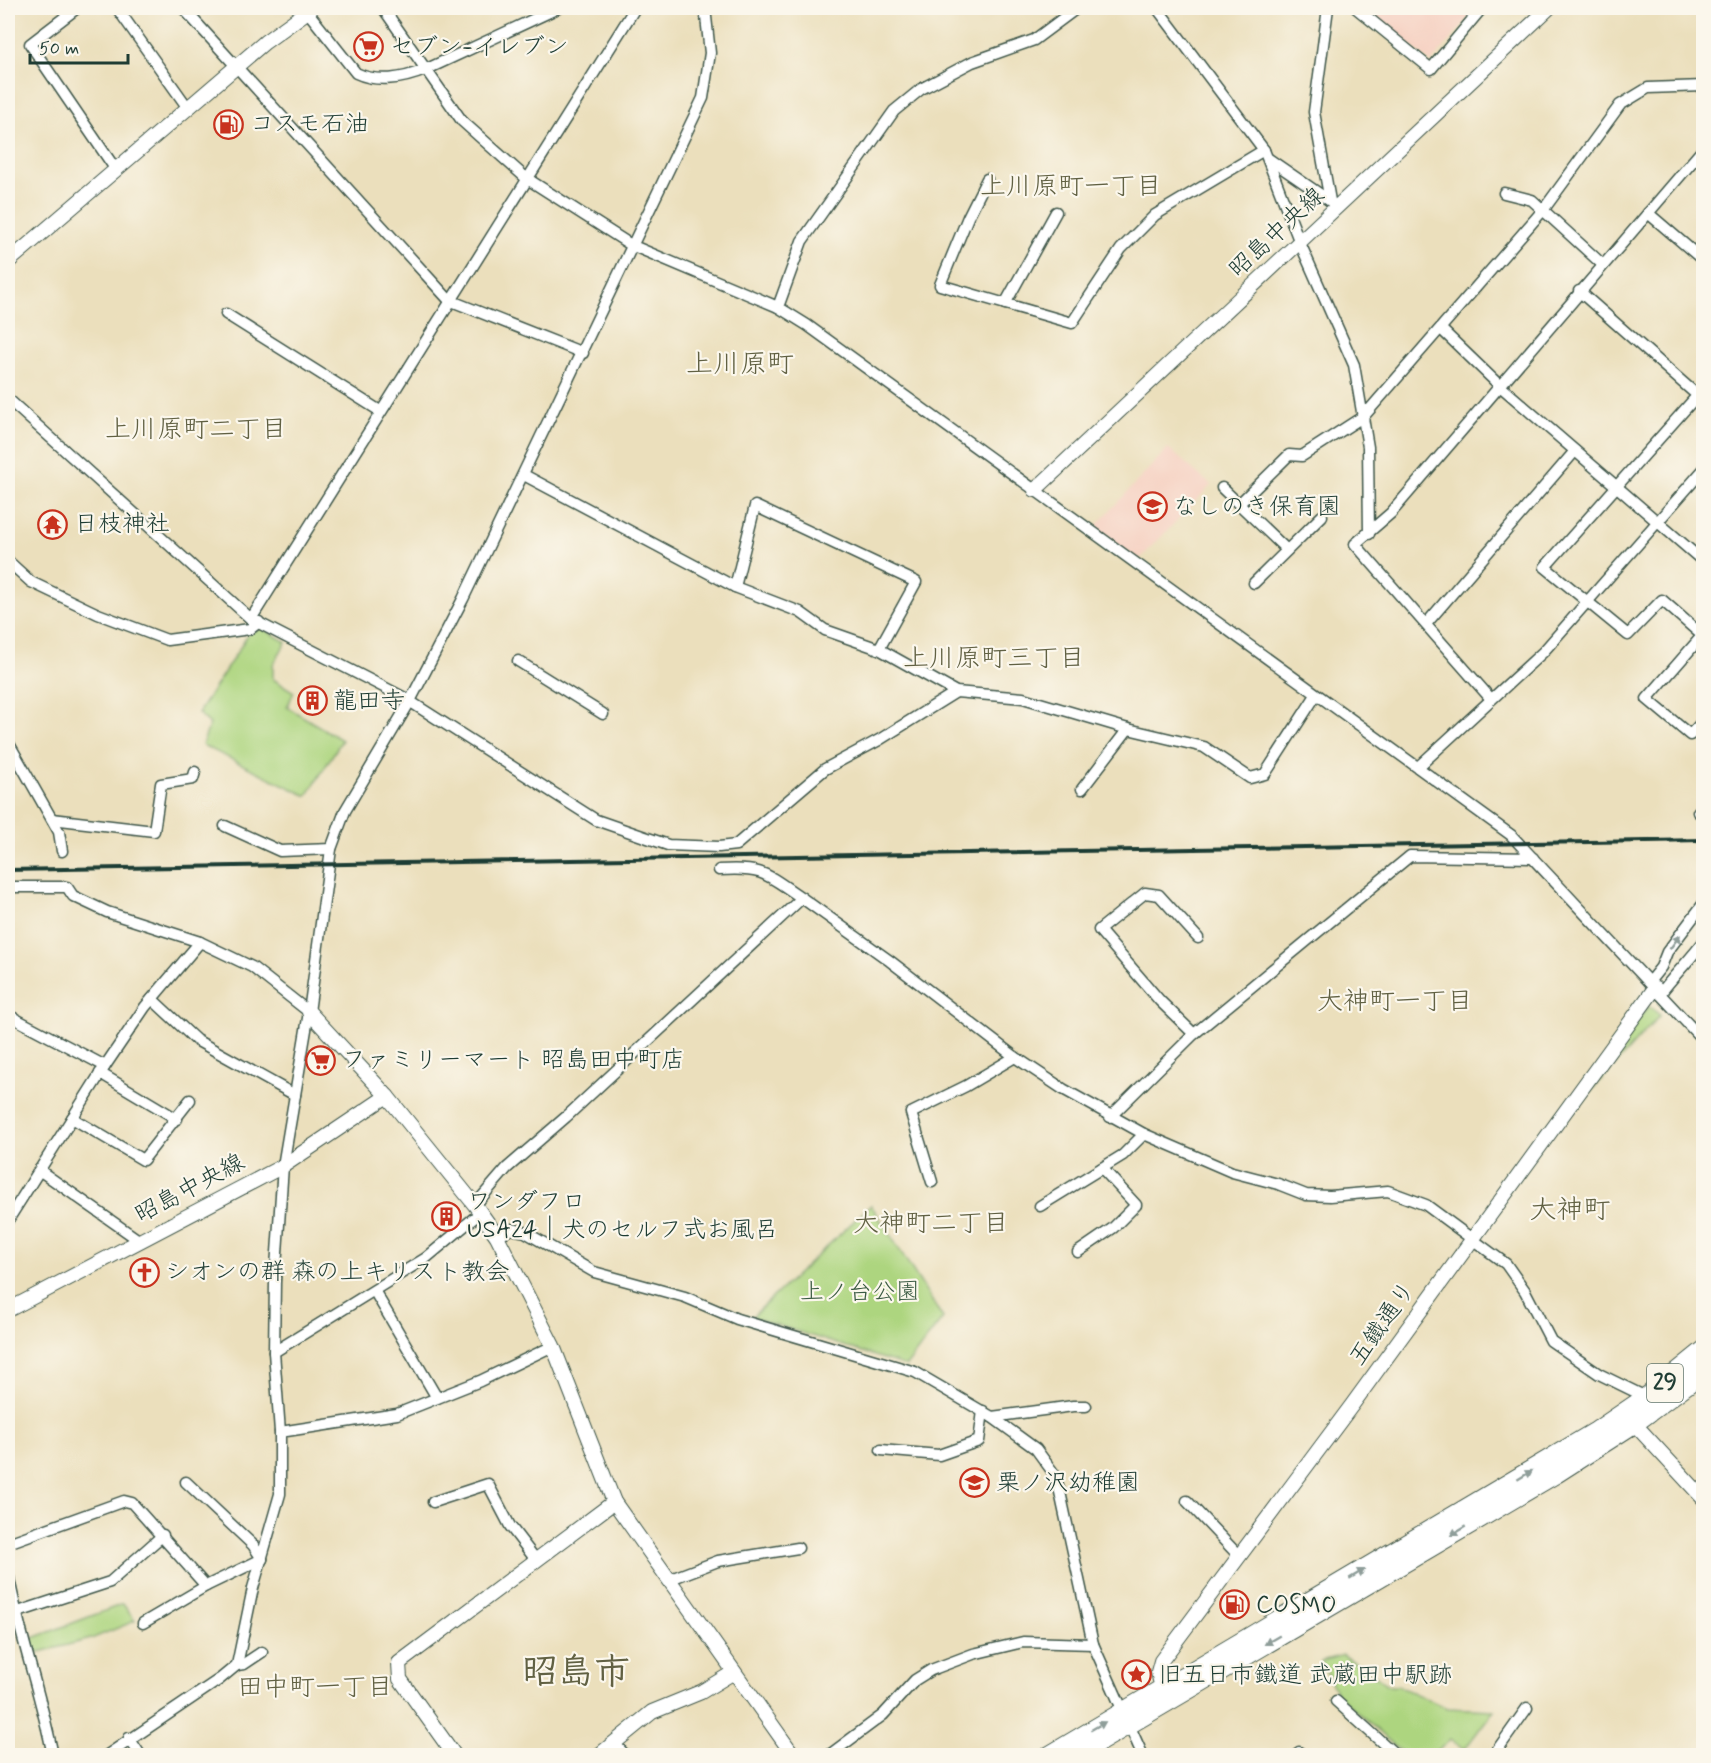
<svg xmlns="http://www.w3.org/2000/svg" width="1711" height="1763" viewBox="0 0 1711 1763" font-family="Mynerve,'Klee One',sans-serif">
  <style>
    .built { fill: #f6d2c3 }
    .green { fill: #add57f; stroke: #66895a; stroke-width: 1.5 }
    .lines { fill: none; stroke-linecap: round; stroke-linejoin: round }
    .minor-casing { stroke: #3e5548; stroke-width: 13 }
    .tertiary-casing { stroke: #3e5548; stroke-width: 16 }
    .primary-casing { stroke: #3e5548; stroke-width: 20 }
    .minor { stroke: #fff; stroke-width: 10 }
    .tertiary { stroke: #fff; stroke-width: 14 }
    .primary { stroke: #fff; stroke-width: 18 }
    .rail { stroke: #1f3d34; stroke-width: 4 }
    .oneway { fill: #8f9e9a }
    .labels { text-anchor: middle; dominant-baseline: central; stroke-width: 4.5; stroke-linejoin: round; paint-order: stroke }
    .shield { fill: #fbf7ec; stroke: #61756b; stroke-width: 1.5 }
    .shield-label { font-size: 22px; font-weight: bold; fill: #1f3d34 }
    .poi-label { font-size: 24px; fill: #1f3d34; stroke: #fbf7ec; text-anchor: start }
    .street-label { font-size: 24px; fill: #1f3d34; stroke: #fbf7ec }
    .park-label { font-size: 24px; fill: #3b5b43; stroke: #fbf7ec }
    .neighbourhood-label { font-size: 26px; fill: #616143; stroke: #fbf7ec }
    .quarter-label { font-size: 27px; fill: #616143; stroke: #fbf7ec }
    .town-label { font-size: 36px; font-weight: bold; fill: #616143; stroke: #fbf7ec }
  </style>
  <rect width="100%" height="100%" fill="#fbf7ec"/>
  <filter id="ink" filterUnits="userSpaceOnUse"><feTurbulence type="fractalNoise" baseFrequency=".0167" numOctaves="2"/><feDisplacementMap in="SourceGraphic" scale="12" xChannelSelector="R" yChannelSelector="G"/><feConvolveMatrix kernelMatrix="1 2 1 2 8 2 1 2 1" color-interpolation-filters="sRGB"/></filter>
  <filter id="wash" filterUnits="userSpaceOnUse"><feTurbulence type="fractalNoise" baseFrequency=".008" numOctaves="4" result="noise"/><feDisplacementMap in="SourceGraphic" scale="24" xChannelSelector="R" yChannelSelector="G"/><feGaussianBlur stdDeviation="1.35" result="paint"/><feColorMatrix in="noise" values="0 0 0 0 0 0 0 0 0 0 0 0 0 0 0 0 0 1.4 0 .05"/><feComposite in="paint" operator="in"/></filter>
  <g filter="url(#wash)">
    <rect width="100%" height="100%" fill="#ebdfbc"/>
    <g class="built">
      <polygon points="1363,8 1477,8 1431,63"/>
      <polygon points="1168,448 1211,485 1138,561 1093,529"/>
    </g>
    <g class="green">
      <polygon points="262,628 286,642 273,665 273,679 294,692 287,707 342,740 307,796 202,745 210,724 198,713 250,632"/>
      <polygon points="1648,1006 1660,1015 1573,1111"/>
      <polygon points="871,1205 943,1318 906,1366 752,1317"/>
      <polygon points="123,1604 135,1621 91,1639 32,1654 28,1640"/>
      <polygon points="1343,1655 1390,1686 1398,1686 1447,1708 1494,1710 1464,1750 1450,1739 1434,1755 1405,1755 1337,1694 1321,1661"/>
    </g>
  </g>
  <g filter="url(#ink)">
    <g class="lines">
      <defs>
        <g id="minor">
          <polyline points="77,8 30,44 116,170"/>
          <polyline points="117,8 188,108"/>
          <polyline points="183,8 449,300 583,353"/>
          <polyline points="383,8 462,121 526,178 631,245 778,307 807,325 1511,835 1704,1041"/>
          <polyline points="1157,8 1264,150 1300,243 1354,365 1368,447 1369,534"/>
          <polyline points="1328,8 1314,112 1330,201"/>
          <polyline points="1356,8 1431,69 1482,8"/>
          <path d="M307,11L356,73C377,83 403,79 425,70L558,8"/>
          <polyline points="1269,159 1330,201"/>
          <polyline points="987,179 968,217 940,285 1072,323 1121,249 1155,215 1264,150"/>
          <polyline points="1504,193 1532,200 1603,265"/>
          <polyline points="1648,213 1704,261"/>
          <polyline points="1579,291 1697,395"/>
          <polyline points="1005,304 1056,212"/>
          <polyline points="778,307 802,241 894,111 921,89 972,62 1034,40 1077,8"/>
          <polyline points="226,314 380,411"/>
          <polyline points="1442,330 1499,385 1704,562"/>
          <polyline points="1704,388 1545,567 1628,635 1662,600 1704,637"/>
          <polyline points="8,399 251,619 403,697 596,820 668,845 719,847 736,845 825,769 879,740 956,692"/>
          <polyline points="524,475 735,587 800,612 825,630 879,649 956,692 1023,698 1128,729 1204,747 1250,778 1265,774 1316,695"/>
          <polyline points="1222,488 1287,550"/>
          <polyline points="1239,504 1289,455 1302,456 1364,416 1544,209 1620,105 1648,88 1704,86"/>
          <polyline points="8,561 31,582 98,614 167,640 250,629 259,622"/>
          <polyline points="1254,583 1322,516"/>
          <polyline points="735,587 755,506 916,582 879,649"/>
          <polyline points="251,619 635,8"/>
          <polyline points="1426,624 1575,451"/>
          <polyline points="1702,636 1647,699 1690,735 1704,720"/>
          <polyline points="518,661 603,714"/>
          <polyline points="1491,699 1355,544 1391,513 1704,148"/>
          <polyline points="8,742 59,832 62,851"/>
          <polyline points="1418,767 1543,652 1704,469"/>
          <polyline points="1082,789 1128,729"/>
          <polyline points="1698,812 1704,805"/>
          <polyline points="52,819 154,831 161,784 193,779 195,772"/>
          <polyline points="225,826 280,851 331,849"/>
          <path d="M719,870C764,867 766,874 802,898"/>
          <polyline points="8,887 67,887 73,896 107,912 200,942 252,967 309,1012"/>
          <polyline points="1649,982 1661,967 1667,952 1704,903"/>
          <path d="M1660,994C1674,975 1690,960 1704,941"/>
          <polyline points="152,999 196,1040 295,1095"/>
          <polyline points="8,1015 105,1066"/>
          <polyline points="1194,1034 1160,1001 1099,930 1145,893 1159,895 1198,938"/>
          <polyline points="100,1073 177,1119"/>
          <polyline points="1110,1117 1194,1034 1410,856 1533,858"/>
          <polyline points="72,1118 143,1160 190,1100"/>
          <polyline points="39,1170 140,1241"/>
          <polyline points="932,1182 911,1113 966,1086 1015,1057"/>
          <polyline points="475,1205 507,1168 566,1117 802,898 890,961 1015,1057 1063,1089 1144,1134 1232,1172 1278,1184 1306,1195 1330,1196 1388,1191 1426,1205 1506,1264 1525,1291 1551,1341 1599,1374 1646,1397"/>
          <polyline points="1040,1206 1123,1155 1144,1134"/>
          <polyline points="8,1220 105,1066 145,1007 200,942"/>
          <polyline points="497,1236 511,1229 525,1232 594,1272 685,1297 737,1319 915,1372 992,1417 1036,1449 1055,1475 1060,1492 1093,1644 1143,1756"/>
          <polyline points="1078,1252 1113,1228 1136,1205 1102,1168"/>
          <polyline points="375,1292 437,1398"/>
          <polyline points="274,1352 426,1258 480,1213"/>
          <polyline points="992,1417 1073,1406 1086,1406"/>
          <polyline points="280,1432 397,1414 480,1381 553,1346"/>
          <polyline points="881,1450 939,1455 979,1441 983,1411"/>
          <polyline points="186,1482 253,1545 262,1559"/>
          <polyline points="1187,1501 1239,1556"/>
          <polyline points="433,1502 488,1484 510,1526 536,1560"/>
          <polyline points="8,1543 124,1501 132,1503 206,1586 262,1559"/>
          <path d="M8,1573C19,1635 41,1694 53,1756"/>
          <polyline points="668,1580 718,1561 798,1548"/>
          <polyline points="15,1613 110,1582 163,1535"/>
          <polyline points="143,1623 206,1586"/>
          <polyline points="237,1665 244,1664 262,1652"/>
          <polyline points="1336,1701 1397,1756"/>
          <polyline points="129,1738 141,1756"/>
          <polyline points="614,1743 626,1756"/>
          <polyline points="1299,1752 1303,1756"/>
          <polyline points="106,1756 220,1679 237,1665 253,1588 280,1494 280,1432 274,1352 275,1282 283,1166 309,1012 331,849 345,811 409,703 463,599 703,98 710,53 705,8"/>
          <polyline points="828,1756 883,1715 915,1680 931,1670 973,1654 1023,1642 1093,1644"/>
          <polyline points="1493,1756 1527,1708"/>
        </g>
        <g id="tertiary">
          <polyline points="8,262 265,42 312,8"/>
          <polyline points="1035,490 1549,8"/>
          <polyline points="309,1012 387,1096 475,1205 497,1236 553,1346 614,1502 794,1756"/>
          <polyline points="8,1310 283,1166 387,1096"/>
          <polyline points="1628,1417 1704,1499"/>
          <polyline points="1162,1688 1158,1672 1161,1661 1352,1405 1655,988"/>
          <polyline points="455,1756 400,1679 399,1663 614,1502"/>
          <polyline points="598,1756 652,1712 701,1692 734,1672"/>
        </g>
        <g id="primary">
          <polyline points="1048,1756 1596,1431 1646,1397 1704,1350"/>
          <polyline points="1076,1756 1556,1474 1634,1424 1704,1372"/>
        </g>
      </defs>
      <use href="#minor" class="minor-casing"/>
      <use href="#tertiary" class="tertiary-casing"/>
      <use href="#primary" class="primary-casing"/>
      <use href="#minor" class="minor"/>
      <use href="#tertiary" class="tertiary"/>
      <use href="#primary" class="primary"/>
      <polyline class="rail" points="8,870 1704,840"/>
    </g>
    <defs><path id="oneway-solid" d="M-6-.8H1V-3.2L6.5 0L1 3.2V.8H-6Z" transform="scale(1.5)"/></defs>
    <g class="oneway">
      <use href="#oneway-solid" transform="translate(1675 942) rotate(-53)"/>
      <use href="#oneway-solid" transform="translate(1525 1475) rotate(-32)"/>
      <use href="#oneway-solid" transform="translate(1458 1531) rotate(149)"/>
      <use href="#oneway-solid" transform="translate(1357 1574) rotate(-31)"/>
      <use href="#oneway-solid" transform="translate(1272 1640) rotate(150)"/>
      <use href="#oneway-solid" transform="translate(1098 1726) rotate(-30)"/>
    </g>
  </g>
  <defs>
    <symbol id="supermarket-ring" viewBox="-11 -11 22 22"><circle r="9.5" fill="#fbf7ec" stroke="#c8321e" stroke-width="1.5"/><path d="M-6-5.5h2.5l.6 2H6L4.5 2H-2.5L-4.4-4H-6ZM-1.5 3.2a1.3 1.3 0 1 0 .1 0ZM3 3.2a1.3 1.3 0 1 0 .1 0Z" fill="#c8321e"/></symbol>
    <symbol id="fuel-ring" viewBox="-11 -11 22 22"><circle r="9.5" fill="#fbf7ec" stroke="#c8321e" stroke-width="1.5"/><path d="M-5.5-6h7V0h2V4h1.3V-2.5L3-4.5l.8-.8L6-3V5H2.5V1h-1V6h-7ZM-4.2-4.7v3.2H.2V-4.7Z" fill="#c8321e"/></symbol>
    <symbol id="school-ring" viewBox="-11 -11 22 22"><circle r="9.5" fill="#fbf7ec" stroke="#c8321e" stroke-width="1.5"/><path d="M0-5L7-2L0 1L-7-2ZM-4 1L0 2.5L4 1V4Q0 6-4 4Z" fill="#c8321e"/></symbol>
    <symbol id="temple-ring" viewBox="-11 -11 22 22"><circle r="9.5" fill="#fbf7ec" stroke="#c8321e" stroke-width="1.5"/><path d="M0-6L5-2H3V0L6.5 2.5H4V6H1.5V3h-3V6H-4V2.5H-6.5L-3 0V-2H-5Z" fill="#c8321e"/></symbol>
    <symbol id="building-ring" viewBox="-11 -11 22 22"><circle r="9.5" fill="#fbf7ec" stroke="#c8321e" stroke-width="1.5"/><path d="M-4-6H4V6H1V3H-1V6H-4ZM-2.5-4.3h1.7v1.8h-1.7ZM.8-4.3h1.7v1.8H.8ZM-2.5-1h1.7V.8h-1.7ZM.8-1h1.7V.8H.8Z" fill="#c8321e"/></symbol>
    <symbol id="church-ring" viewBox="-11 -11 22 22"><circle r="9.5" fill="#fbf7ec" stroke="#c8321e" stroke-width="1.5"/><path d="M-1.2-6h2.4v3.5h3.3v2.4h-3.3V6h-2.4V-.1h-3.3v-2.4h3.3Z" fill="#c8321e"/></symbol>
    <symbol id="sight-ring" viewBox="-11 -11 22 22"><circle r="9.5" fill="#fbf7ec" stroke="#c8321e" stroke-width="1.5"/><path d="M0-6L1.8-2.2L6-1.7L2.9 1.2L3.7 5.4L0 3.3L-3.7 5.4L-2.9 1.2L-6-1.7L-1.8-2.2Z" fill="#c8321e"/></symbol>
  </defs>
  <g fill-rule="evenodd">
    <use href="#supermarket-ring" x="352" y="30" width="33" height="33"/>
    <use href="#fuel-ring" x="212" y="108" width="33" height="33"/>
    <use href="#school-ring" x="1136" y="490" width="33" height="33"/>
    <use href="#temple-ring" x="36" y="508" width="33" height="33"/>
    <use href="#building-ring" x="296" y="684" width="33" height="33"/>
    <use href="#supermarket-ring" x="304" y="1044" width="33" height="33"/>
    <use href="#building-ring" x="430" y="1200" width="33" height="33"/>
    <use href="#church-ring" x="128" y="1256" width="33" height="33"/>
    <use href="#school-ring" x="958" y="1466" width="33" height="33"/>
    <use href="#fuel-ring" x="1218" y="1588" width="33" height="33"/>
    <use href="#sight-ring" x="1120" y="1658" width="33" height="33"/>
  </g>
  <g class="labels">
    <rect class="shield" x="1647" y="1364" width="36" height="38" rx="4.5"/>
    <g class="shield-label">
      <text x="1665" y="1383">29</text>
    </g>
    <g class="poi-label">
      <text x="390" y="47">セブン-イレブン</text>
      <text x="250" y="124">コスモ石油</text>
      <text x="1173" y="507">なしのき保育園</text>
      <text x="74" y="524">日枝神社</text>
      <text x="333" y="701">龍田寺</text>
      <text x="342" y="1060">ファミリーマート 昭島田中町店</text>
      <text x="467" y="1202">ワンダフロ<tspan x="467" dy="28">USA24｜犬のセルフ式お風呂</tspan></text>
      <text x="165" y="1272">シオンの群 森の上キリスト教会</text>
      <text x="996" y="1483">栗ノ沢幼稚園</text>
      <text x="1256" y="1605">COSMO</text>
      <text x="1158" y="1675">旧五日市鐵道 武蔵田中駅跡</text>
    </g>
    <g class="street-label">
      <text transform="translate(1277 233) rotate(-43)">昭島中央線</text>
      <text transform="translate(190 1189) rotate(-28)">昭島中央線</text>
      <text transform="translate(1383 1324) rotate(-55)">五鐵通り</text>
    </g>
    <g class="park-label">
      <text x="860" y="1292">上ノ台公園</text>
    </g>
    <g class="neighbourhood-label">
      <text x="1071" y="187">上川原町一丁目</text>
      <text x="196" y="430">上川原町二丁目</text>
      <text x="994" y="659">上川原町三丁目</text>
      <text x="1395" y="1002">大神町一丁目</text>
      <text x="931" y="1224">大神町二丁目</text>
      <text x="315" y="1688">田中町一丁目</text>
    </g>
    <g class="quarter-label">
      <text x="740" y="364">上川原町</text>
      <text x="1570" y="1210">大神町</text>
    </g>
    <g class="town-label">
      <text x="576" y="1673">昭島市</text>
    </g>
  </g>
  <rect width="1711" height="1763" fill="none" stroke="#fbf7ec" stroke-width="30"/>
  <path d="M30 54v9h98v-9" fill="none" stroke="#1f3d34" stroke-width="3"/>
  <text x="39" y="54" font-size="18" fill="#1f3d34" stroke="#fbf7ec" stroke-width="4.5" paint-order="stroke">50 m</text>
</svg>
